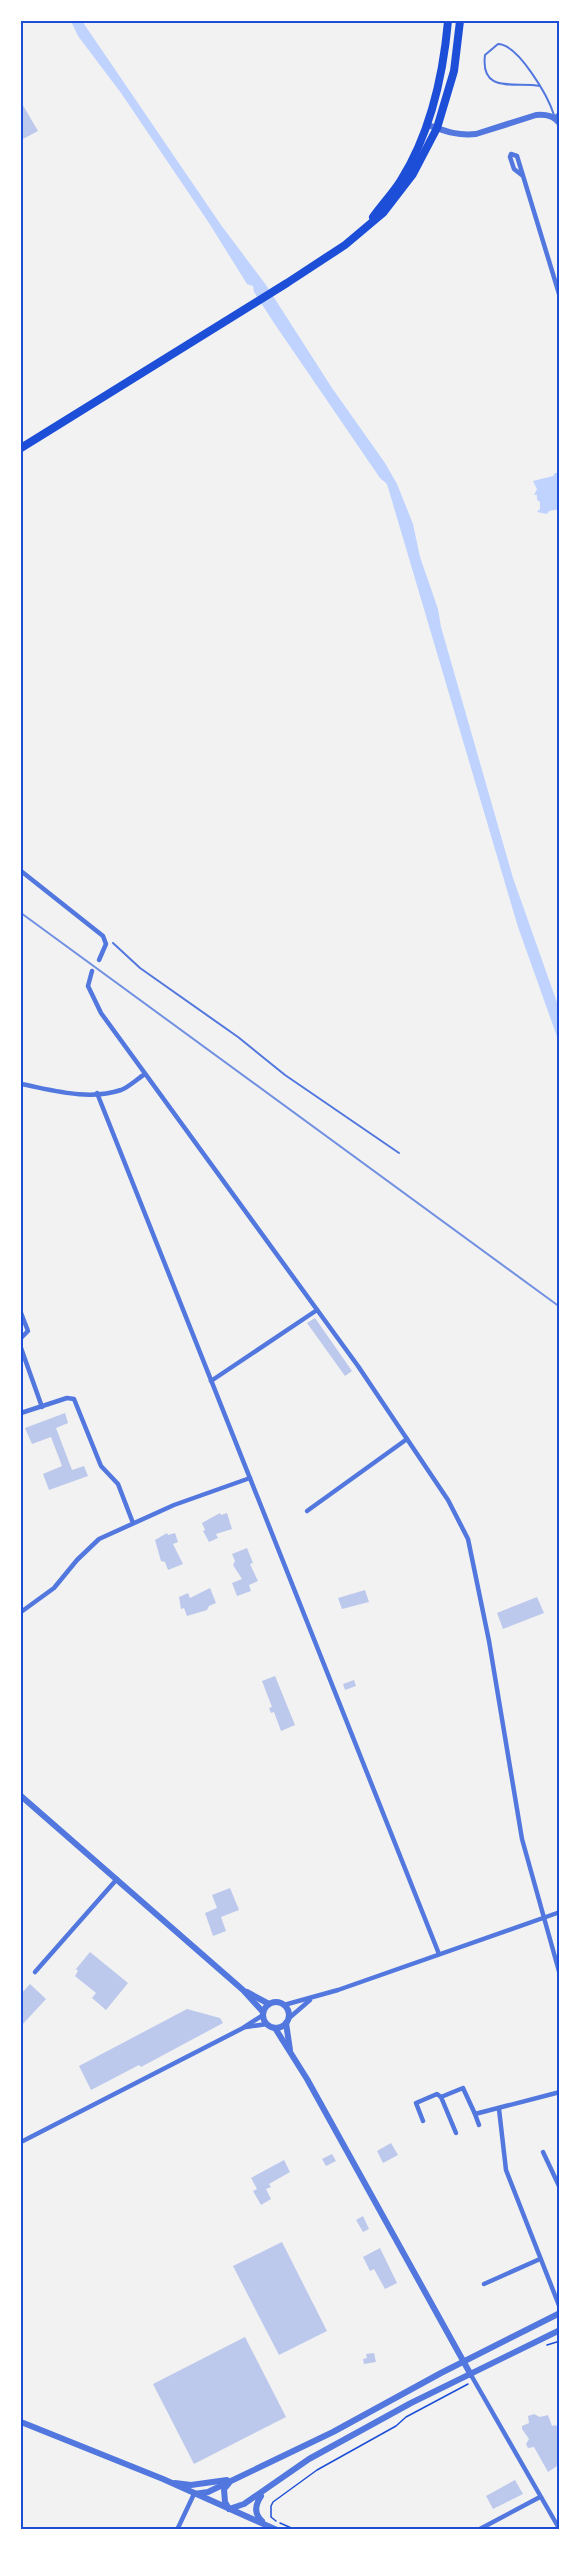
<svg xmlns="http://www.w3.org/2000/svg" width="581" height="2551" viewBox="0 0 581 2551" font-family="'Open Sans',sans-serif">
  <style>
    .water { fill: #bfd3fe }
    .building { fill: #bdc9ec }
    .lines { fill: none; stroke-linecap: round; stroke-linejoin: round }
    .path { stroke: #1d4ed8; stroke-width: 1.5 }
    .service { stroke: #5277de; stroke-width: 2 }
    .minor { stroke: #5277de; stroke-width: 4.5 }
    .tertiary { stroke: #5277de; stroke-width: 6 }
    .primary { stroke: #1d4ed8; stroke-width: 8 }
    .rail { stroke: #7290e2; stroke-width: 2 }
    .neatline { fill: none; stroke: #1d4ed8; stroke-width: 2 }
  </style>
  <rect width="100%" height="100%" fill="#f2f2f2"/>
  <g class="water">
    <polygon points="71,21 82,21 221,225 266,285 332,388 385,463 397,484 413,524 420,557 438,609 441,627 513,878 560,1011 560,1045 518,927 387,484 380,478 274,323 254,292 253,286 247,284 209,223 121,93 78,36"/>
    <polygon points="555,473 560,473 560,509 549,511 547,514 537,512 540,509 540,502 537,500 537,495 534,495 537,489 533,481 553,476"/>
  </g>
  <g class="building">
    <polygon points="21,102 38,131 21,140"/>
    <polygon points="315,1318 352,1371 345,1376 307,1323"/>
    <polygon points="65,1413 68,1423 56,1428 72,1470 84,1466 88,1476 49,1490 43,1474 62,1466 51,1437 32,1444 25,1428"/>
    <polygon points="220,1513 221,1515 227,1513 232,1529 216,1534 218,1538 209,1542 203,1531 205,1530 202,1523"/>
    <polygon points="167,1533 168,1535 175,1533 178,1542 173,1544 183,1564 168,1570 165,1562 161,1561 155,1540"/>
    <polygon points="247,1548 253,1563 250,1564 258,1581 249,1585 251,1591 237,1596 232,1583 242,1579 233,1565 235,1561 232,1554"/>
    <polygon points="210,1588 216,1603 209,1606 207,1610 187,1616 184,1608 181,1609 179,1597 188,1593 190,1598"/>
    <polygon points="365,1590 369,1602 342,1609 338,1598"/>
    <polygon points="537,1597 544,1613 503,1629 497,1613"/>
    <polygon points="275,1676 295,1725 281,1731 274,1712 271,1713 269,1708 272,1707 262,1681"/>
    <polygon points="354,1680 356,1686 345,1690 343,1684"/>
    <polygon points="230,1888 239,1910 221,1917 226,1931 213,1936 205,1913 217,1908 212,1895"/>
    <polygon points="90,1952 128,1983 106,2010 92,1998 96,1993 75,1976 78,1971 76,1969"/>
    <polygon points="30,1984 46,1999 21,2026 21,1994"/>
    <polygon points="187,2009 220,2018 223,2023 141,2067 139,2065 91,2090 79,2066"/>
    <polygon points="391,2143 398,2155 383,2163 377,2151"/>
    <polygon points="332,2154 336,2161 326,2166 322,2159"/>
    <polygon points="284,2160 290,2172 269,2184 271,2187 266,2189 271,2199 261,2205 253,2191 257,2189 251,2178"/>
    <polygon points="363,2216 369,2229 363,2232 356,2220"/>
    <polygon points="282,2242 327,2331 279,2355 233,2266"/>
    <polygon points="380,2248 397,2283 385,2289 374,2269 370,2271 363,2257"/>
    <polygon points="245,2337 286,2417 194,2464 153,2384"/>
    <polygon points="374,2353 376,2362 364,2364 363,2359 367,2358 366,2354"/>
    <polygon points="534,2414 540,2417 548,2415 552,2426 555,2425 560,2428 560,2433 557,2434 560,2439 560,2464 548,2472 534,2447 528,2448 526,2444 529,2439 522,2429 522,2426 529,2423 528,2416"/>
    <polygon points="515,2480 523,2494 493,2509 486,2496"/>
  </g>
  <g class="lines">
    <g class="path">
      <polyline points="547,2345 560,2341"/>
      <polyline points="276,2521 271,2517 271,2506 273,2502 317,2470 396,2426 406,2417 468,2384"/>
      <polyline points="280,2523 296,2530"/>
    </g>
    <g class="service">
      <path d="M540,86C516,81 480,95 485,55L498,44C518,44 548,96 554,115"/>
      <polyline points="113,943 140,968 238,1037 285,1075 399,1153"/>
    </g>
    <g class="minor">
      <polyline points="555,118 560,113"/>
      <polyline points="523,176 514,169 510,157 511,154 517,156 560,297"/>
      <polyline points="21,871 103,936 106,944 99,960"/>
      <polyline points="92,971 88,986 101,1013 358,1366 448,1500 468,1539 489,1641 522,1839 560,1975"/>
      <path d="M21,1084C53,1090 88,1101 121,1090C129,1087 137,1079 145,1074"/>
      <polyline points="97,1093 439,1954"/>
      <polyline points="21,1313 28,1331 21,1338"/>
      <polyline points="21,1348 42,1407"/>
      <polyline points="211,1381 317,1310"/>
      <polyline points="21,1413 67,1398 74,1399 101,1466 118,1484 133,1523"/>
      <polyline points="307,1511 407,1439"/>
      <polyline points="21,1612 54,1588 77,1560 99,1539 174,1505 250,1478"/>
      <polyline points="35,1972 117,1879"/>
      <polyline points="284,2005 338,1990 560,1912"/>
      <polyline points="288,2019 310,2000"/>
      <polyline points="246,2027 267,2024"/>
      <polyline points="441,2097 456,2133"/>
      <polyline points="499,2109 506,2170 560,2308"/>
      <polyline points="475,2114 479,2125"/>
      <polyline points="423,2121 416,2103 437,2094 441,2097 463,2088 475,2114 560,2092"/>
      <polyline points="21,2142 243,2028 263,2015"/>
      <polyline points="543,2152 560,2188"/>
      <polyline points="484,2284 540,2259"/>
      <polyline points="471,2375 560,2530"/>
      <polyline points="177,2530 194,2494"/>
      <polyline points="478,2530 540,2497"/>
    </g>
    <g class="tertiary">
      <path d="M428,125C445,131 457,136 476,134L536,115C547,114 554,116 560,124"/>
      <polyline points="21,1796 243,1990 263,2012"/>
      <polyline points="247,1992 269,2004"/>
      <circle cx="276" cy="2015" r="13"/>
      <polyline points="286,2023 290,2050"/>
      <polyline points="275,2028 307,2079 471,2375"/>
      <polyline points="21,2422 163,2479 277,2530"/>
      <polyline points="175,2483 191,2485 227,2480"/>
      <polyline points="229,2483 224,2489 225,2502 229,2509"/>
      <polyline points="194,2494 208,2492 333,2432 441,2373 560,2313"/>
      <path d="M261,2496C255,2505 254,2514 262,2521"/>
      <polyline points="229,2509 244,2504 309,2459 411,2403 560,2330"/>
    </g>
    <g class="primary">
      <path d="M373,217C382,204 393,193 401,180C431,132 443,77 448,21"/>
      <polyline points="21,448 287,283 345,245 383,213 413,174 437,128 454,71 460,21"/>
    </g>
    <polyline class="rail" points="21,913 560,1307"/>
  </g>
  <rect width="581" height="2551" fill="none" stroke="#ffffff" stroke-width="45"/>
  <rect x="22" y="22" width="536" height="2506" class="neatline"/>
</svg>
